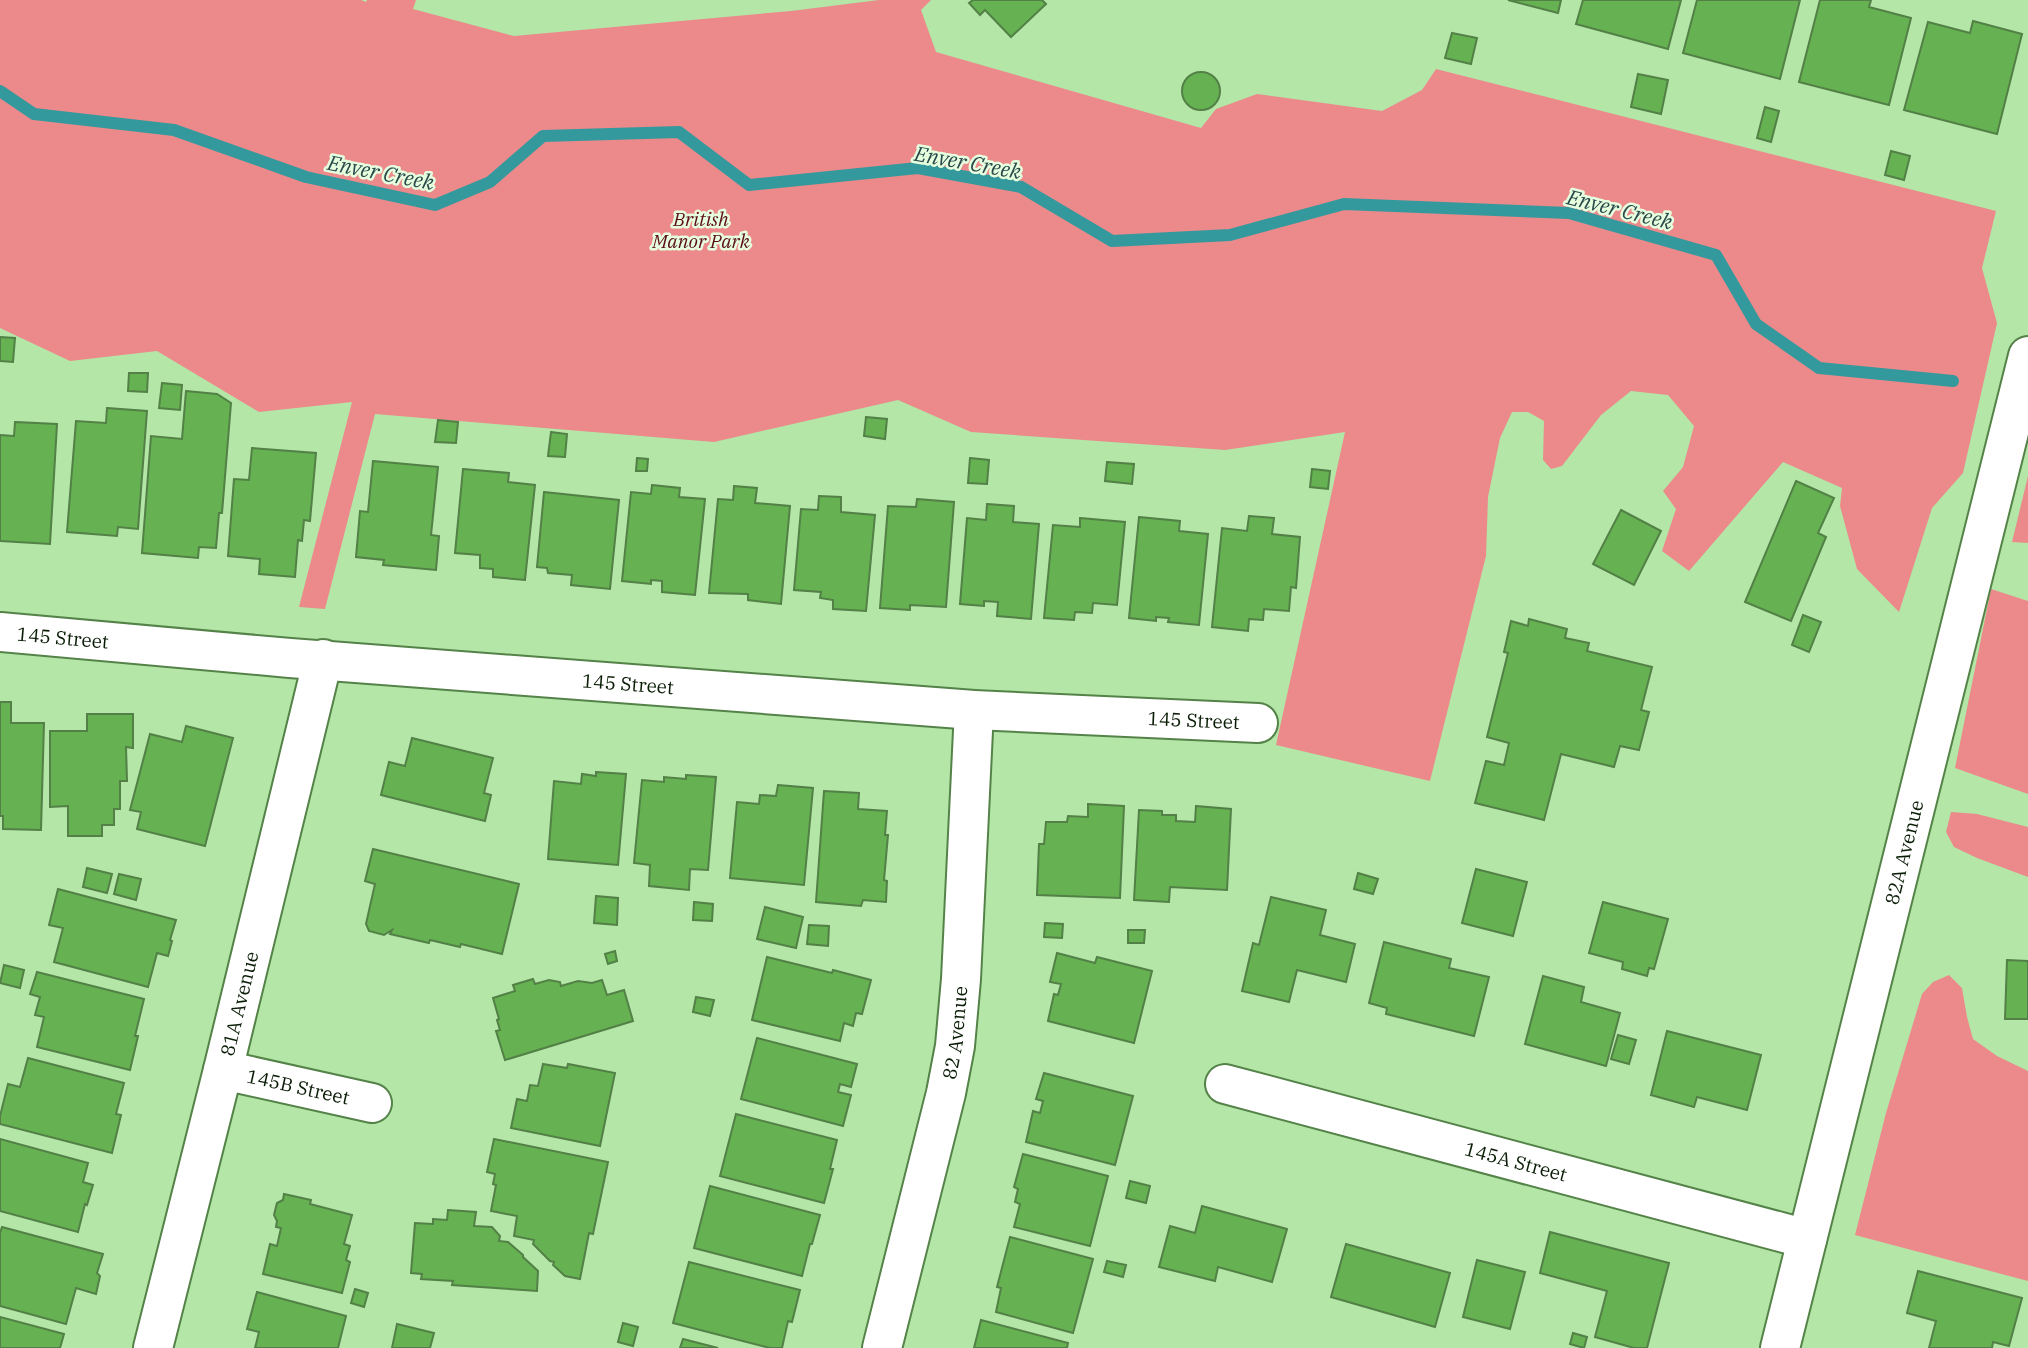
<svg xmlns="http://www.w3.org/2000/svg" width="2028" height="1348" viewBox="0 0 2028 1348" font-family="'IBM Plex Serif',serif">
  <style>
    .green { fill: #ec8a8b }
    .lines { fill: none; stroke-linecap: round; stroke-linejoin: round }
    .stream { stroke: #34999d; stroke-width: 12 }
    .building { fill: #66b252; stroke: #528046; stroke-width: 2 }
    .minor-casing { stroke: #548248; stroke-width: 42 }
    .minor { stroke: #fff; stroke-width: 38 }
    .labels { text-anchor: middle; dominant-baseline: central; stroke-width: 5; stroke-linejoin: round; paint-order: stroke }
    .park-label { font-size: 19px; font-style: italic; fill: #5b0d18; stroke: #e6ffdf }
    .street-label { font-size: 19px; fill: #0a1d06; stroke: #e6ffdf }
    .water-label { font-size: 21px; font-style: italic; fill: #2a484a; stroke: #e6ffdf }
  </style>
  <rect width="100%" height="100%" fill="#b3e6a7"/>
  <g class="green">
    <polygon points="0,0 361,0 366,2 367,0 416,0 413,9 514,36 791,11 879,0 931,0 921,10 936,52 1201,128 1216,109 1257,94 1382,111 1422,90 1436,69 1996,211 1982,268 1997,323 1963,473 1932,508 1899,612 1857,569 1840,506 1842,488 1783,462 1689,571 1662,551 1676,509 1663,491 1683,467 1694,426 1668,395 1631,391 1601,415 1562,466 1551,469 1543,460 1544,421 1528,412 1512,412 1500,438 1488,497 1486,556 1430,781 1276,745 1345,432 1225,450 971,432 898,400 714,442 375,414 325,609 299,607 352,402 259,412 157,351 70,361 0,328"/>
    <polygon points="2028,476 2028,543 2012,542"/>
    <polygon points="1991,589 2028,601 2028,794 1955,768"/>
    <polygon points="1951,812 1977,814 2028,827 2028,877 1977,858 1954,847 1946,832"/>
    <polygon points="1949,975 1962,988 1967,1017 1973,1039 1997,1056 2028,1071 2028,1281 1855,1235 1886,1113 1922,994 1933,982"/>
  </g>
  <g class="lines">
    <polyline class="stream" points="0,91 34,114 174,130 306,177 435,205 490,182 543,136 679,132 749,185 918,168 1021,187 1112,241 1230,235 1344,204 1569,213 1716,255 1756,324 1819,368 1953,381"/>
  </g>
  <g class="building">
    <polygon points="973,0 1042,0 1046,4 1011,37 985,10 980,15 969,3"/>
    <polygon points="1508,0 1561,0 1558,13"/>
    <polygon points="1583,0 1681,0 1668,49 1576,24"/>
    <polygon points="1697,0 1800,0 1780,79 1683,53"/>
    <polygon points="1820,0 1871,0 1869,7 1911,18 1889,105 1799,82"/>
    <polygon points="1973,21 2022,34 1997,134 1904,110 1928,22 1970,33"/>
    <polygon points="1452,33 1477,38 1471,64 1445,58"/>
    <circle cx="1201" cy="91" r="19"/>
    <polygon points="1638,74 1668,80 1661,114 1631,107"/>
    <polygon points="1765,107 1779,111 1771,142 1757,138"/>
    <polygon points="1891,151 1910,156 1904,180 1885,175"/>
    <polygon points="0,337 15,338 13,362 0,361"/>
    <polygon points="129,373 148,373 147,392 128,391"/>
    <polygon points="162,383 182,385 180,410 159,408"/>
    <polygon points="186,391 217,394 231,403 222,513 219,513 216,548 199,547 198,558 142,553 151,436 182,439"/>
    <polygon points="107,408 147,411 138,529 118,527 117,536 67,532 76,421 106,423"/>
    <polygon points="866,417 887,419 885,439 864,436"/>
    <polygon points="438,420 458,422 456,443 435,442"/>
    <polygon points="15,422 57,424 50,544 0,541 0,435 14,436"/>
    <polygon points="551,432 567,434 565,457 548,456"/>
    <polygon points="252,448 316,453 310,521 304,520 302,541 298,540 295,577 259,574 260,559 228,556 234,479 249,480"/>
    <polygon points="637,458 648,459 647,471 636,471"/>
    <polygon points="970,458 989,460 987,484 968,483"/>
    <polygon points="373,461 438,467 431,535 439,536 436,570 383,565 384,560 356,557 360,511 368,512"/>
    <polygon points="1107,462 1134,464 1132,484 1105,481"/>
    <polygon points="463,469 509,473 508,482 535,485 525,580 493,577 493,569 480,568 480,555 455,553"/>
    <polygon points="1312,469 1330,471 1328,489 1310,487"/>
    <polygon points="1796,481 1834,498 1818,533 1826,537 1791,621 1745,602"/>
    <polygon points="652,485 680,488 679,497 705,499 695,595 662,592 662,581 651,580 651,584 622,581 631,492 651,494"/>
    <polygon points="734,486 757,488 755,503 790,506 781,604 748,600 748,594 709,593 718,499 733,500"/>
    <polygon points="544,492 619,500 610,589 571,585 572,575 548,573 547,568 537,567"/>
    <polygon points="819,496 841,497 841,512 875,515 866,611 833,609 833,600 820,598 821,592 794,590 801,509 818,510"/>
    <polygon points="917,499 954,502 946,607 910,605 910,610 880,608 888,506 916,507"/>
    <polygon points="987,504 1014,506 1013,522 1039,524 1031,619 997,616 998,602 984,601 984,606 960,604 967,518 986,520"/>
    <polygon points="1621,510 1661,531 1634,585 1593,564"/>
    <polygon points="1249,516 1274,518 1272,534 1300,537 1296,588 1291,587 1289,611 1264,609 1263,620 1249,619 1248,631 1212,627 1222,528 1247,531"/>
    <polygon points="1139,517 1180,521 1179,531 1208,534 1199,625 1168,622 1169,618 1156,617 1156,621 1129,618"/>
    <polygon points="1080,518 1125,522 1117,605 1093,603 1092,613 1075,612 1074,620 1044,618 1053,525 1080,527"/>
    <polygon points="1803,615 1821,622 1809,652 1792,645"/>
    <polygon points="1529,619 1567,629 1565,638 1589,643 1587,651 1652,667 1641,710 1649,712 1639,750 1620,746 1614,767 1561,754 1544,820 1475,803 1486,761 1504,765 1509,743 1487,737 1508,653 1504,652 1511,621 1528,626"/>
    <polygon points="0,702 11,702 11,723 44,723 41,830 3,829 3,816 0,816"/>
    <polygon points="87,714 133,714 133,748 126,747 127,781 120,781 120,809 114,809 114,825 102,825 102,836 68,836 68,806 50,807 50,731 87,731"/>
    <polygon points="186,726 233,738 205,846 137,829 141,812 130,810 150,734 182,742"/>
    <polygon points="412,738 493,758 484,793 491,795 485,821 381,795 389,762 405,766"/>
    <polygon points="596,772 626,774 618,865 548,859 554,781 581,784 582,774 596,776"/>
    <polygon points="686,775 716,777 708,870 690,869 689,890 649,886 650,865 634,863 642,780 664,782 664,777 686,779"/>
    <polygon points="778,785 813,788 804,885 730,878 737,802 759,804 760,795 776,796"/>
    <polygon points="824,791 859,793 858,809 887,811 885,835 888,835 884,880 887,881 886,902 863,900 861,906 816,902"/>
    <polygon points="1088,804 1124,806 1120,898 1037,895 1039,844 1044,844 1046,822 1067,822 1068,816 1088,817"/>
    <polygon points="1196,806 1231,809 1227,890 1170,887 1169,902 1134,900 1139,810 1162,811 1162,815 1176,815 1176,821 1195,822"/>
    <polygon points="373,849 519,884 502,954 461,944 460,947 430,940 429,943 390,934 392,930 384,935 369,931 366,924 375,884 365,881"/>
    <polygon points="87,868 112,874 107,893 83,887"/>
    <polygon points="1476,869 1527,882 1513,936 1462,923"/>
    <polygon points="1358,873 1378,879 1373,894 1354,889"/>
    <polygon points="119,874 141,879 136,900 114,894"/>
    <polygon points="58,889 176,920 170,940 172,941 168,956 157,953 148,987 54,962 63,928 49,925"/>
    <polygon points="596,896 618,898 617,925 594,923"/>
    <polygon points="1271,897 1326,910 1320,935 1355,944 1346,982 1297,970 1289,1002 1242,991 1253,943 1259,945"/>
    <polygon points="694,902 713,904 712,921 693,920"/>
    <polygon points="1603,902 1668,919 1654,969 1649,968 1647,976 1622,969 1623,962 1589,953"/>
    <polygon points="765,907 803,917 796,948 757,939"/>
    <polygon points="1045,923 1063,924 1062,938 1044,937"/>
    <polygon points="809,925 829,926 828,946 807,944"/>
    <polygon points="1128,930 1145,930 1144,943 1128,943"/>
    <polygon points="1384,942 1451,959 1449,968 1489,977 1474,1036 1386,1014 1387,1008 1369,1003"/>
    <polygon points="615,951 617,961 608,964 605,954"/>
    <polygon points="1057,953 1095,963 1097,957 1152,971 1134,1043 1048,1021 1054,994 1058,995 1061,984 1050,982"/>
    <polygon points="767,957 832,973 833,970 871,980 862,1014 856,1013 853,1026 844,1023 840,1041 752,1020"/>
    <polygon points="2007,960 2028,961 2028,1019 2005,1019"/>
    <polygon points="4,965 24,970 20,988 0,983"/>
    <polygon points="37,972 144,999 135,1036 138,1036 130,1070 37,1047 44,1017 35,1015 40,997 30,994"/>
    <polygon points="1543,976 1584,987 1581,1002 1620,1013 1606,1066 1525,1044"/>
    <polygon points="533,979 535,984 549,980 560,982 561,986 578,981 592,983 602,980 607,995 624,990 633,1021 505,1060 496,1031 500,1030 497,1020 499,1019 493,998 515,991 513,985"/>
    <polygon points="696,997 714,1000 710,1016 693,1012"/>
    <polygon points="1667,1031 1761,1055 1747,1110 1697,1097 1694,1107 1651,1095"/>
    <polygon points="1618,1035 1636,1040 1629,1064 1611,1059"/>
    <polygon points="757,1038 857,1064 851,1087 840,1084 838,1092 851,1095 843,1126 741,1099"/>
    <polygon points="28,1058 124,1083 116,1114 121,1115 112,1153 0,1124 0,1116 8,1084 20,1087"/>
    <polygon points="543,1064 567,1068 568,1064 615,1073 600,1146 511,1128 517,1099 527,1101 530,1085 538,1086"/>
    <polygon points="1044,1073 1133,1096 1115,1165 1026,1142 1033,1111 1040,1113 1043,1101 1036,1099"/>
    <polygon points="736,1114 837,1140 830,1169 833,1169 824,1203 720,1176"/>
    <polygon points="0,1139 88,1163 83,1182 93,1185 87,1205 85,1204 78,1232 0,1211"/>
    <polygon points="494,1139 608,1162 593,1234 589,1233 580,1279 565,1276 553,1265 554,1262 550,1261 533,1244 534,1240 514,1236 517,1216 491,1211 496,1185 493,1184 495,1174 487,1172"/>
    <polygon points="1023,1154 1108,1176 1090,1246 1014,1227 1020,1204 1015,1202 1018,1189 1014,1187"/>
    <polygon points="1130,1181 1150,1186 1146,1203 1126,1198"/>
    <polygon points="710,1186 820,1215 812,1244 810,1244 802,1276 694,1248"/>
    <polygon points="284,1194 311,1200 310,1204 352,1215 344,1244 350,1246 346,1260 350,1262 342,1293 263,1274 270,1244 277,1246 281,1228 276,1227 277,1221 274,1215 277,1203 283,1200"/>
    <polygon points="1202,1206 1287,1229 1272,1282 1218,1267 1215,1281 1159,1267 1170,1226 1195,1233"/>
    <polygon points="448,1210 476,1212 474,1226 492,1227 500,1236 499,1241 508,1242 523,1255 523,1257 538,1271 537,1291 452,1285 453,1281 421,1279 422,1274 411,1273 415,1223 433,1224 433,1219 447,1220"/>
    <polygon points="2,1227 103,1254 97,1273 100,1276 96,1294 76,1288 66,1324 0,1306 0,1233"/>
    <polygon points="1550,1232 1669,1263 1647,1348 1634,1348 1595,1337 1607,1291 1540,1273"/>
    <polygon points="1010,1237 1093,1259 1073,1333 996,1312 1001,1288 997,1287"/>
    <polygon points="1346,1244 1450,1273 1435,1327 1331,1297"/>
    <polygon points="1477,1260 1525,1272 1510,1329 1463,1317"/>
    <polygon points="1107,1261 1126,1265 1123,1277 1104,1272"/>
    <polygon points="689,1262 800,1290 792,1322 788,1321 782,1348 770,1348 673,1323"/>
    <polygon points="1918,1271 2022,1298 2009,1346 1993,1342 1992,1348 1929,1348 1936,1321 1907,1313"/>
    <polygon points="355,1289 368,1293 364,1307 351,1303"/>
    <polygon points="257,1292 346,1316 338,1348 255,1348 259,1332 247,1329"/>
    <polygon points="0,1317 64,1334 60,1348 0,1348"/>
    <polygon points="981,1320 1068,1343 1067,1348 974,1348"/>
    <polygon points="623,1323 638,1327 633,1346 618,1342"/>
    <polygon points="397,1324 434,1333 430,1348 392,1348"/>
    <polygon points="1573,1333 1587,1337 1584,1348 1570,1344"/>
    <polygon points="683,1339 718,1348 680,1348"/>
  </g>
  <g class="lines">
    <defs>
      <g id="minor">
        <path id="s1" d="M0,632L290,658L974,710L1258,723"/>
        <path id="s2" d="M223,1070L372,1103"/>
        <path id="s3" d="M1225,1084L1807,1239"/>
        <path id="s4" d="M153,1348L223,1070L323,659"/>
        <path id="s5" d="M882,1348L946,1093L955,1046L961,979L974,710"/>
        <path id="s6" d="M1780,1348L2028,356"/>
      </g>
    </defs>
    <use href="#minor" class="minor-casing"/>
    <use href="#minor" class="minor"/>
  </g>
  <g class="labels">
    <g class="park-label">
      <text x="701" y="219">British<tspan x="701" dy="22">Manor Park</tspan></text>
    </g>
    <g class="street-label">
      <text stroke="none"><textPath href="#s1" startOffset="63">145 Street</textPath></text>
      <text stroke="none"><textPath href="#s1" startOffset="630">145 Street</textPath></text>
      <text stroke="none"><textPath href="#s1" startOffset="1197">145 Street</textPath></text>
      <text stroke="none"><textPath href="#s6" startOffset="511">82A Avenue</textPath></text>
      <text stroke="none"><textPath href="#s4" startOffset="355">81A Avenue</textPath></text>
      <text stroke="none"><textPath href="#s5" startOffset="324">82 Avenue</textPath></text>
      <text stroke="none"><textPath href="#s2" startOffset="77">145B Street</textPath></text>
      <text stroke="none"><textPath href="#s3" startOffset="301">145A Street</textPath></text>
    </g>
    <g class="water-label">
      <text transform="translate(968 162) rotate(10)">Enver Creek</text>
      <text transform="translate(381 172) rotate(11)">Enver Creek</text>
      <text transform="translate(1620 209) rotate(14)">Enver Creek</text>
    </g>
  </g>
</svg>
